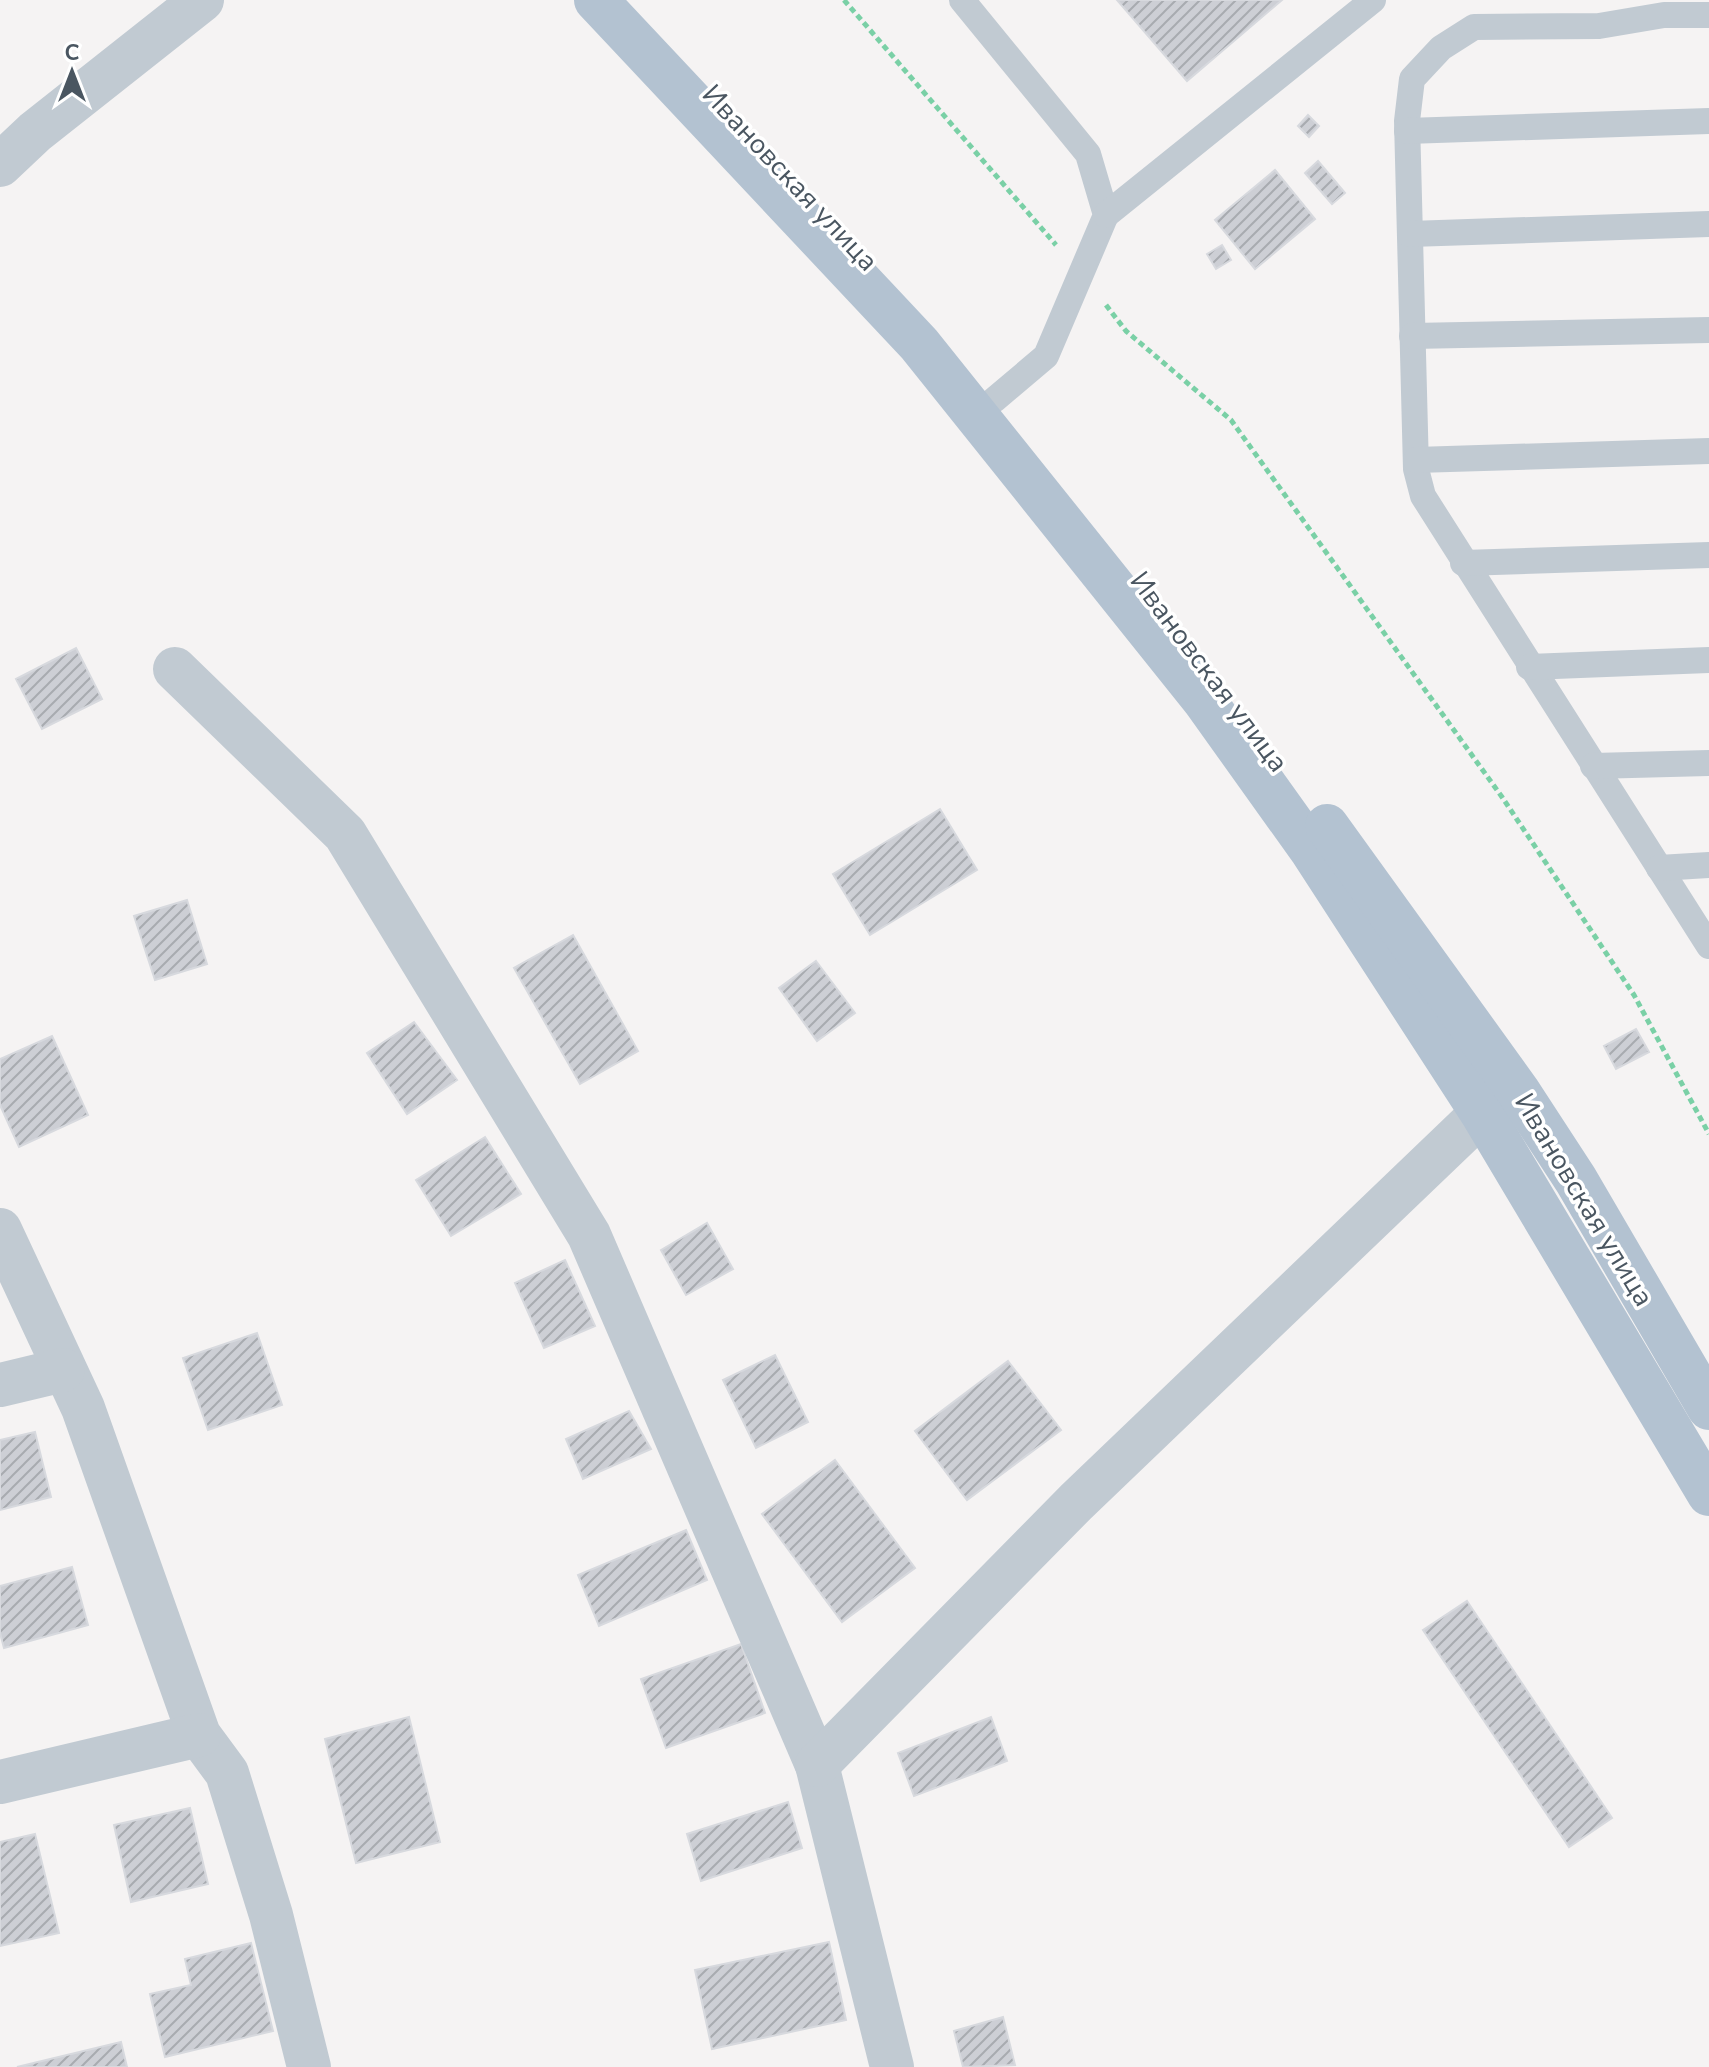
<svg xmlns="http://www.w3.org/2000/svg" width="1709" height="2067" viewBox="0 0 1709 2067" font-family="'Nunito Sans',sans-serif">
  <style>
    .building { fill: url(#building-hatch); stroke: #d7d9de; stroke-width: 2 }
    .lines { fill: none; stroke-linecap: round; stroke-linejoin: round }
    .path { stroke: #7ad0a6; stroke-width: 5; stroke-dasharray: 6 4; stroke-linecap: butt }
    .service { stroke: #c1cad2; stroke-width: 26 }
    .minor { stroke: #c1cad2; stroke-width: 44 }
    .primary { stroke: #b3c2d1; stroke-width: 44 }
    .labels { text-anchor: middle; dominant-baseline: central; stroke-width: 7; stroke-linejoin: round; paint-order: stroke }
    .street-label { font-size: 28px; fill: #4a5661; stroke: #fff }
  </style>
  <defs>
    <pattern id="building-hatch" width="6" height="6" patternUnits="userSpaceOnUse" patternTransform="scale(2)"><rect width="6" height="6" fill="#cdcfd5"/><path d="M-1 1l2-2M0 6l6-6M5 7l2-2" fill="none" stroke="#a8abb0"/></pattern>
  </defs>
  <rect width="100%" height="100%" fill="#f5f3f3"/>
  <g class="building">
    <polygon points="1117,0 1282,0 1187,81"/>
    <polygon points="1308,115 1319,126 1309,137 1298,126"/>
    <polygon points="1318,161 1345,193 1332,204 1305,173"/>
    <polygon points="1275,170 1315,219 1255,269 1215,220"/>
    <polygon points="1222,245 1231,260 1216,269 1207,254"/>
    <polygon points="76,648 102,699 42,729 16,679"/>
    <polygon points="940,809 977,870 870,935 833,874"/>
    <polygon points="187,900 207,964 155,980 134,916"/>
    <polygon points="573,935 638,1051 580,1084 514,968"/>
    <polygon points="816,961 855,1013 817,1041 779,988"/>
    <polygon points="414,1022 457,1080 407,1114 367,1053"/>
    <polygon points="1636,1029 1649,1052 1616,1069 1604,1046"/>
    <polygon points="52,1036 88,1115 19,1147 0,1105 0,1059"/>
    <polygon points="485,1137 521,1194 451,1236 416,1180"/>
    <polygon points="707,1223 733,1269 686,1295 661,1250"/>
    <polygon points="565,1260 595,1326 544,1348 515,1283"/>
    <polygon points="257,1333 282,1405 208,1430 183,1358"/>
    <polygon points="775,1355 808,1422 756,1448 723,1380"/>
    <polygon points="1008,1361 1061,1430 967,1500 915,1431"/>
    <polygon points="629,1411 651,1449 583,1479 566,1439"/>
    <polygon points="35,1432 51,1497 0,1510 0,1440"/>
    <polygon points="835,1460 915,1568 842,1622 762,1514"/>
    <polygon points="686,1530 707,1580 599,1626 578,1575"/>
    <polygon points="72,1567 88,1625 4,1648 0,1633 0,1586"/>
    <polygon points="1467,1601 1612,1818 1569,1847 1423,1630"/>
    <polygon points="741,1644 765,1713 666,1748 641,1679"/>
    <polygon points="409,1717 440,1842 356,1863 325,1739"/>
    <polygon points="991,1717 1007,1761 914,1796 898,1753"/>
    <polygon points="788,1802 802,1848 701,1881 687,1834"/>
    <polygon points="190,1808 208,1884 131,1902 114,1825"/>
    <polygon points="35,1834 59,1933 0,1946 0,1842"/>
    <polygon points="829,1942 846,2020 712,2049 695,1970"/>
    <polygon points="251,1943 273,2031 165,2057 150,1994 191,1985 185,1959"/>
    <polygon points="1003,2017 1015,2065 963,2067 954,2031"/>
    <polygon points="121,2042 127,2067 17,2067"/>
  </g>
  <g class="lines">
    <g class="path">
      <polyline points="844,0 1056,245"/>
      <polyline points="1106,305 1126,331 1231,420 1502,797 1634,995 1709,1134"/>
    </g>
    <g class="service">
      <polyline points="962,0 1088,154 1106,215 1046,356 994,400"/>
      <polyline points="1709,15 1664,15 1599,26 1474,27 1441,48 1412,79 1407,121 1416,469 1423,496 1709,946"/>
      <polyline points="1407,131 1709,121"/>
      <polyline points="1106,215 1373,0"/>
      <polyline points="1410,234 1709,224"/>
      <polyline points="1412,336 1709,330"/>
      <polyline points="1416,460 1709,451"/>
      <polyline points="1463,563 1709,555"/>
      <polyline points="1529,667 1709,660"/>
      <polyline points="1593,766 1709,763"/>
      <polyline points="1659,868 1709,865"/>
    </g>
    <g class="minor">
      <polyline points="0,165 35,132 202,0"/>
      <polyline points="175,669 345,834 589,1235 817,1765 892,2067"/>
      <polyline points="0,1230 83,1408 199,1735 227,1773 271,1915 309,2067"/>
      <polyline points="0,1385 63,1370"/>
      <polyline points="817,1765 1076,1502 1482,1113"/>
      <polyline points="0,1782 199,1735"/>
    </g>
    <g class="primary">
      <polyline points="596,0 919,344 1204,700 1312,851 1482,1113 1709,1494"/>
      <polyline points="1327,826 1518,1091 1576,1180 1709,1408"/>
    </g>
  </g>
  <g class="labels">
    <g class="street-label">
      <text transform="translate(790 178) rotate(47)">Ивановская улица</text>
      <text transform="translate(1209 672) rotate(53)">Ивановская улица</text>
      <text transform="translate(1584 1200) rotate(59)">Ивановская улица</text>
    </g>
  </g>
  <g transform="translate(72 72)" stroke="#ffffff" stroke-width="6" paint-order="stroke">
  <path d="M0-6L14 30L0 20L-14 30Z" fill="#4a5661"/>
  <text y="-12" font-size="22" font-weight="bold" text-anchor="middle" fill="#4a5661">С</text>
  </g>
</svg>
